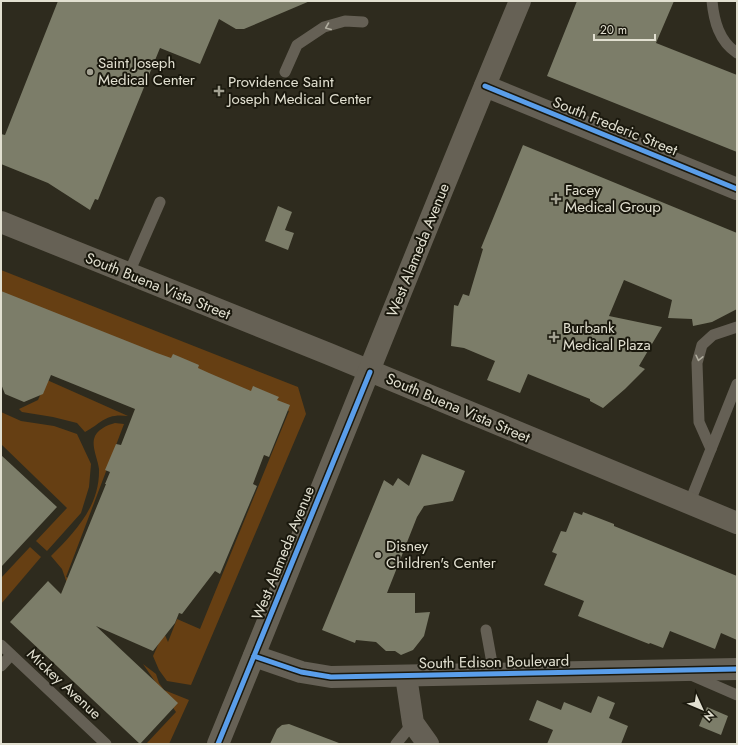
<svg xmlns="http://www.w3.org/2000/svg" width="738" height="745" viewBox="0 0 738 745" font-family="Jost,sans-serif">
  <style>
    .green { fill: #663f13 }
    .building { fill: #7c7d69 }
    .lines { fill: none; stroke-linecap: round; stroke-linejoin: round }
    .service { stroke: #656055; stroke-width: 11 }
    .minor { stroke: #656055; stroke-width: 22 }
    .secondary { stroke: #666155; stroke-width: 22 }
    .cycleway-casing { stroke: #1a180d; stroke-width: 8 }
    .cycleway { stroke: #5a9eea; stroke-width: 5 }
    .oneway { stroke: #b0ad9f }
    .poi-dot { fill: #a3a192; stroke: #1a180d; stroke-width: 1.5 }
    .labels { text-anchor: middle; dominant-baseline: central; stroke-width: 4; stroke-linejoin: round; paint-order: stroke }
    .poi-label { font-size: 15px; fill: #e2e0d1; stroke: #1a180d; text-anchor: start }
    .street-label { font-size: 15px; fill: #e2e0d1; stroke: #1a180d }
  </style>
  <rect width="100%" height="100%" fill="#2e2b1e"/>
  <g class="green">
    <polygon points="1,270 298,387 306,414 191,685 167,681 159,670 153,656 162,636 161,626 168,642 177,619 200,629 289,411 1,295"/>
    <path d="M47,380L128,416C105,413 102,423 85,432L77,423L53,417L22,412L19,409L38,400Z"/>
    <polygon points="1,412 21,421 54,426 77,434 91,464 89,487 81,513 47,551 36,541 67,508 1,444"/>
    <path d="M115,423L124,424L66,577L90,585L69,589L62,569L51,556C75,532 100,506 99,469C98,460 92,448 94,439C96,430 107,425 115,423Z"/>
    <polygon points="30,547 41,557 1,604 1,578"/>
    <polygon points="143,664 156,674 159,683 164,690 189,700 169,744 146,744 176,712"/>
  </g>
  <g class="building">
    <polygon points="58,1 310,1 244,29 236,29 219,19 200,64 160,48 98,200 95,199 90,210 48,183 1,164 1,134 5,135"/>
    <polygon points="577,1 674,1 656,43 737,75 737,152 547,76"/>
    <polygon points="523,145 737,233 737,309 712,322 693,326 692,319 668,318 672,300 624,280 609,316 662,327 639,366 645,369 625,389 603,408 590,401 590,399 528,374 520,393 487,380 495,361 464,348 451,346 454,305 458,306 463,294 469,296 483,249 481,248"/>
    <polygon points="278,206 292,212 285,230 294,233 288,250 265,241"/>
    <polygon points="1,291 157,353 171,358 173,354 199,365 198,368 209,373 251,391 253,386 279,397 277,400 290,405 269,457 264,455 253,484 257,486 220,574 215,571 182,614 179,613 175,623 153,651 96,626 178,703 140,744 10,622 48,581 61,594 106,484 105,484 110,472 105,470 116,444 121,445 135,409 51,375 43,394 24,402 5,394 1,384"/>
    <polygon points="422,454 465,471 453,501 424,506 417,517 387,593 415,593 415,613 430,612 424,636 413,650 401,655 395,651 386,651 376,642 356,640 355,643 322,630 384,480 393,486 398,478 409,486"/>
    <polygon points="1,455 57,507 1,567"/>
    <polygon points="574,512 582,515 583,512 614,524 614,526 737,576 737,640 721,633 715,649 670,631 663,648 650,643 649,644 578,616 584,601 544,585 557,554 552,552 561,531 566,532"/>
    <polygon points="598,696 615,703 609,718 628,726 621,744 547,744 553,730 529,720 537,700 561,710 564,702 591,713"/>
    <polygon points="707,707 728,716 721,735 699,726"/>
    <polygon points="289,724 339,743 338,744 270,744 277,729 282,725"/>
  </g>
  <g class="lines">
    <g class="service">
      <path d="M712,1C714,21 719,41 737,53"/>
      <polyline points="285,72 297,45 324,27 345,21 363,22"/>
      <polyline points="128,275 160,202"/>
      <polyline points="711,449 699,422 697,363 702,345 713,335 737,327"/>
      <polyline points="689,504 737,384"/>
      <polyline points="486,630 494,674"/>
      <polyline points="1,645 106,744"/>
      <polyline points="1,666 11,655"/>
      <polyline points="691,675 737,695"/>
      <polyline points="396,744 413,723"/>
    </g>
    <g class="minor">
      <polyline points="485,86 737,189"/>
      <polyline points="254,656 301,672 331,677 737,669"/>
      <polyline points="406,676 413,723 428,744"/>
    </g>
    <g class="secondary">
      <polyline points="1,222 329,354 737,523"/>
      <path d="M218,744C319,497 417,248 520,1"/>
    </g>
    <defs>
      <g id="cycleway">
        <polyline points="485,86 737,189"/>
        <polyline points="254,656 301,672 331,677 737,669"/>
        <polyline points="218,744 370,372"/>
      </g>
    </defs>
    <use href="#cycleway" class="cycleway-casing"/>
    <use href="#cycleway" class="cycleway"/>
  </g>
  <defs><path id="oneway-chevron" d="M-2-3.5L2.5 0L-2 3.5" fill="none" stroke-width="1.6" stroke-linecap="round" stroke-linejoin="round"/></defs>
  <g class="oneway">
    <use href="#oneway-chevron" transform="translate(328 27) rotate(158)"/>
    <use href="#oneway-chevron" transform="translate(699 358) rotate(103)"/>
  </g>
  <g class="poi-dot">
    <circle cx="90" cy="72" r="4"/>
    <path d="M217 85h4v4h4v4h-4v4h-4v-4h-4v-4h4z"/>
    <path d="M554 193h4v4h4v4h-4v4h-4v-4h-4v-4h4z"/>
    <path d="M552 331h4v4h4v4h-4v4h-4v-4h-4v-4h4z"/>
    <circle cx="378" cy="555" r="4"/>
  </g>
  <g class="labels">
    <g class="poi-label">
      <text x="98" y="63">Saint Joseph<tspan x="98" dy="17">Medical Center</tspan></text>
      <text x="228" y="82">Providence Saint<tspan x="228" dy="17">Joseph Medical Center</tspan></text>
      <text x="565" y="190">Facey<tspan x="565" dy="17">Medical Group</tspan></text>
      <text x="563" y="328">Burbank<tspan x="563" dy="17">Medical Plaza</tspan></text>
      <text x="386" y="546">Disney<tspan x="386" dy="17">Children's Center</tspan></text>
    </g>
    <g class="street-label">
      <text transform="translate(615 126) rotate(22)">South Frederic Street</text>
      <text transform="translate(418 250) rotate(-68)">West Alameda Avenue</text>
      <text transform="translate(158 286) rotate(22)">South Buena Vista Street</text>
      <text transform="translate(458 408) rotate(23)">South Buena Vista Street</text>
      <text transform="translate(283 553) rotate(-68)">West Alameda Avenue</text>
      <text transform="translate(494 662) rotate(-1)">South Edison Boulevard</text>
      <text transform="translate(64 684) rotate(43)">Mickey Avenue</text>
    </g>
  </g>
  <rect width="738" height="745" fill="none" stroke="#e2e0d1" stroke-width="4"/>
  <g transform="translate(702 709) rotate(134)" stroke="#1a180d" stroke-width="3" paint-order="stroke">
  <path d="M0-3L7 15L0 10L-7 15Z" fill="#e2e0d1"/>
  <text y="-6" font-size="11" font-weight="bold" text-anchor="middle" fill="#e2e0d1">N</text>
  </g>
  <path d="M594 34v6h61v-6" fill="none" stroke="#e2e0d1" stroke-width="2"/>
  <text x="600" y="34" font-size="12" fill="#e2e0d1" stroke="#1a180d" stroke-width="3" paint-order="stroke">20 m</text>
</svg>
